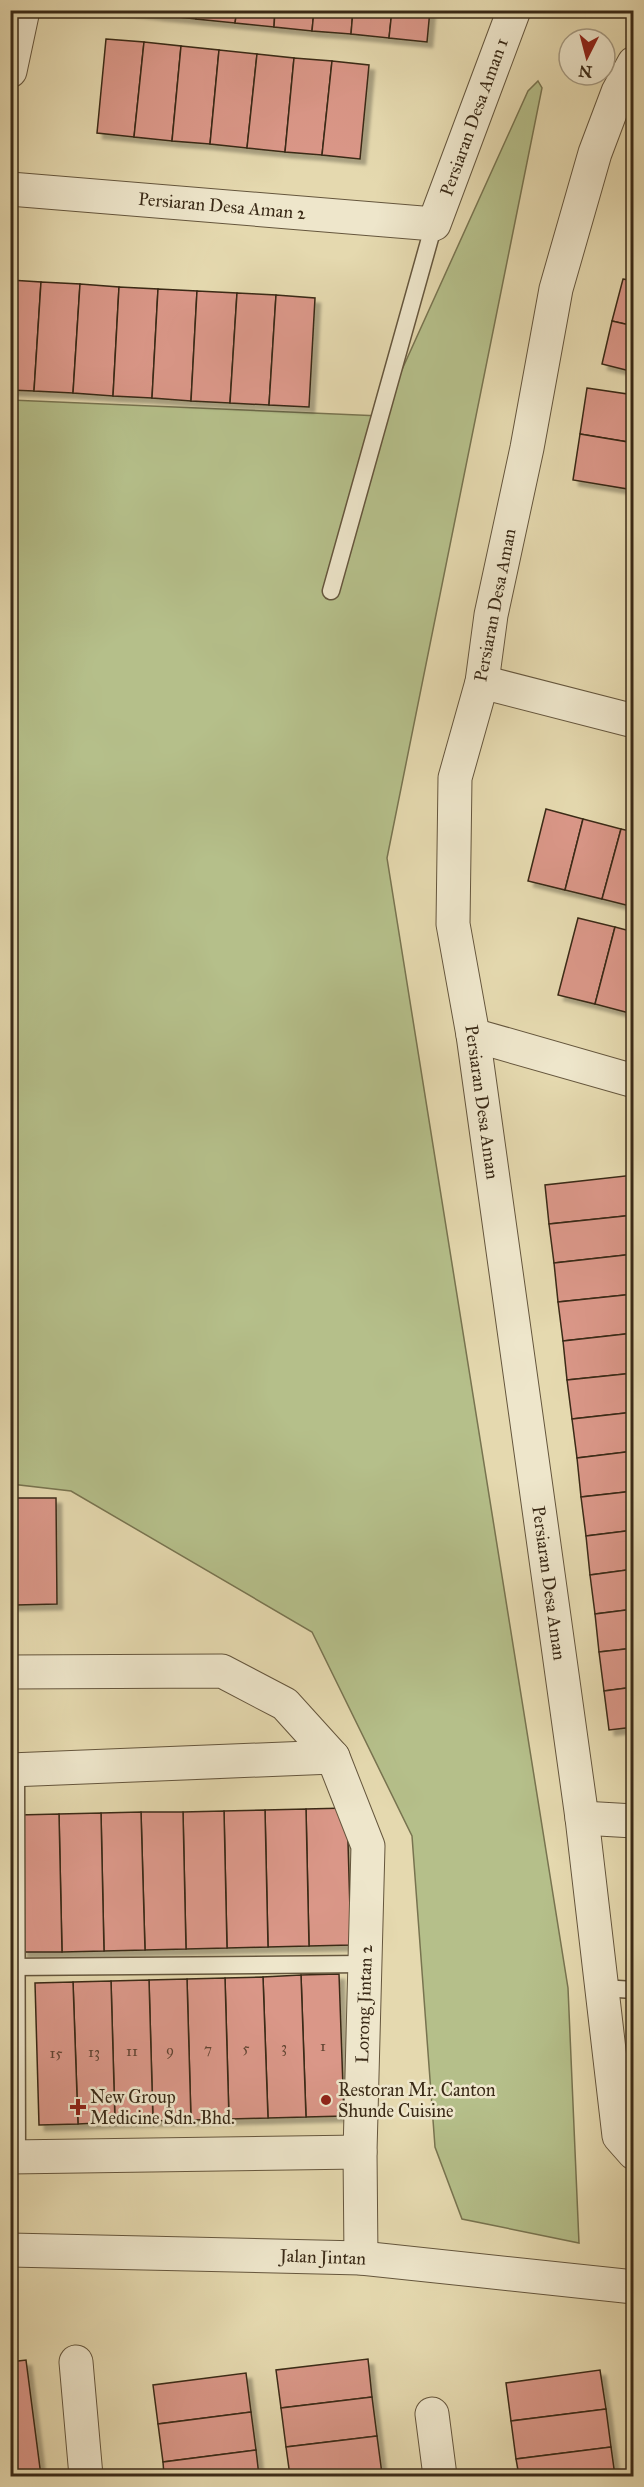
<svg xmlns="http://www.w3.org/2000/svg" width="644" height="2487" viewBox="0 0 644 2487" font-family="'IM FELL Great Primer',serif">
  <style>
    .green { fill: #b5bf8a; stroke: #787450; stroke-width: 1.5 }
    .building { fill: #da9788; stroke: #3a2a17; stroke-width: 1.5; filter: url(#shadow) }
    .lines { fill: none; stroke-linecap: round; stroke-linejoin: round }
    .service-casing { stroke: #65563d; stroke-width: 19 }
    .minor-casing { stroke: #65563d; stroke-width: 35 }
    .tertiary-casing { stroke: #65563d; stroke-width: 35 }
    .service { stroke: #eee6cb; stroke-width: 16 }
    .minor { stroke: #eee6cb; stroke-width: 33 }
    .tertiary { stroke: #eee6cb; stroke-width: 33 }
    .poi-dot { fill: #8f2418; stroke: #eee6cb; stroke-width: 2 }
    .labels { text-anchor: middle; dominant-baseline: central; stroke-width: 5; stroke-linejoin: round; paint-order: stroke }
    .number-label { font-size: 15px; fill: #624533 }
    .street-label { font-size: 18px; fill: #3a2a17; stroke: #eee6cb }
    .poi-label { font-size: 18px; fill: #3a2a17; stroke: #eee6cb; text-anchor: start }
  </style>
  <defs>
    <filter id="shadow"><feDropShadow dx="5.5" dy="5.5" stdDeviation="1.5" flood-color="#0004"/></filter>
  </defs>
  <rect width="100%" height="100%" fill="#e5d9af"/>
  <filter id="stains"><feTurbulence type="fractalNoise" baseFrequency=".00333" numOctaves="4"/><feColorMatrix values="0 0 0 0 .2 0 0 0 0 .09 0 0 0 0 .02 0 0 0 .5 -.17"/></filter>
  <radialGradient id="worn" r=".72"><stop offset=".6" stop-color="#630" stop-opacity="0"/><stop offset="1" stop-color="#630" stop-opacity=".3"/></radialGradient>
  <polygon class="green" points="538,81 542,88 387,858 568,1988 579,2243 462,2219 435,2147 412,1836 312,1632 71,1491 11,1484 11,400 381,416 528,91"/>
  <g class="building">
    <polygon points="120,10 159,10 158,15"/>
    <polygon points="159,10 197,10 196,19 158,15"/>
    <polygon points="197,10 237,10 235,23 196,19"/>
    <polygon points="237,10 275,10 274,27 235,23"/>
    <polygon points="275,10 314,10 312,31 274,27"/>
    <polygon points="314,10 353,10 351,34 312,31"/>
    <polygon points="353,10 392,10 389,38 351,34"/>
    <polygon points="392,10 430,10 427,42 389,38"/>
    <polygon points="106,39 144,42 134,137 97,133"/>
    <polygon points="144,42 181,46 172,141 134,137"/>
    <polygon points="181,46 219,50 210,144 172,141"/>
    <polygon points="219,50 257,54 247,148 210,144"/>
    <polygon points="257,54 294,58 285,152 247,148"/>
    <polygon points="294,58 332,61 322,155 285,152"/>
    <polygon points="332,61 369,65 360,159 322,155"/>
    <polygon points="634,223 634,241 627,238"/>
    <polygon points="623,279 634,281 634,326 612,321"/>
    <polygon points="10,280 41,282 34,391 10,390"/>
    <polygon points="41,282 80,284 73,393 34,391"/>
    <polygon points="80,284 119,287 113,396 73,393"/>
    <polygon points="119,287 158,289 152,398 113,396"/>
    <polygon points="158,289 197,291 191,401 152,398"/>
    <polygon points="197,291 237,293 230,403 191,401"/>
    <polygon points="237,293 276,295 269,405 230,403"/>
    <polygon points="276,295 315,298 309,407 269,405"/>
    <polygon points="612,321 634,326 634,372 602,364"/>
    <polygon points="587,388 634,395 634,443 580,434"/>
    <polygon points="580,434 634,443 634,490 573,480"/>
    <polygon points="546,809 583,819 565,890 528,881"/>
    <polygon points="583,819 621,829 602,899 565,890"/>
    <polygon points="621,829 634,832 634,907 602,899"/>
    <polygon points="578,918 615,927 595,1004 558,995"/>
    <polygon points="615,927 634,932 633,1014 595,1004"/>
    <polygon points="634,1175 634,1215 549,1224 545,1185"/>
    <polygon points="634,1215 634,1254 554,1263 549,1224"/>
    <polygon points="634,1254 634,1294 558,1302 554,1263"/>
    <polygon points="634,1294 634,1333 563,1341 558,1302"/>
    <polygon points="634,1333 634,1373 567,1380 563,1341"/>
    <polygon points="634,1373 634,1412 572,1419 567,1380"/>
    <polygon points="634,1412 634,1451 577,1458 572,1419"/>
    <polygon points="634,1451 634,1491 581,1497 577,1458"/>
    <polygon points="634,1491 634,1530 586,1536 581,1497"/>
    <polygon points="10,1498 15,1498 16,1605 10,1605"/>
    <polygon points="15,1498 56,1498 57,1604 16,1605"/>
    <polygon points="634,1530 634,1569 590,1575 586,1536"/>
    <polygon points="634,1569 634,1609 595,1614 590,1575"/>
    <polygon points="634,1609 634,1648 599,1652 595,1614"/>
    <polygon points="634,1648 634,1687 604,1691 599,1652"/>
    <polygon points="634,1687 634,1727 609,1730 604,1691"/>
    <polygon points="347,1808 351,1945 309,1946 306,1809"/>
    <polygon points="306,1809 309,1946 268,1947 265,1810"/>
    <polygon points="265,1810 268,1947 227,1948 224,1811"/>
    <polygon points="224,1811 227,1948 186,1949 183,1812"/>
    <polygon points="141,1812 183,1812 186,1949 145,1950"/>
    <polygon points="141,1812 145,1950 104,1951 101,1813"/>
    <polygon points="101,1813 104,1951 62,1952 59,1814"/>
    <polygon points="59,1814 62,1952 22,1952 18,1815"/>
    <polygon points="339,1974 344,2116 306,2117 301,1975"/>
    <polygon points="301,1975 306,2117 268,2118 263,1977"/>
    <polygon points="263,1977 268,2118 229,2119 225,1978"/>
    <polygon points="225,1978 229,2119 191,2120 187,1979"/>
    <polygon points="187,1979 191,2120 153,2121 149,1980"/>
    <polygon points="149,1980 153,2121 115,2122 111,1981"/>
    <polygon points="111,1981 115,2122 78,2124 73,1982"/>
    <polygon points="73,1982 78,2124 39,2125 35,1983"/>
    <polygon points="368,2359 372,2397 281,2408 276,2370"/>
    <polygon points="26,2360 41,2476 10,2476 10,2362"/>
    <polygon points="600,2370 606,2409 511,2421 506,2383"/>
    <polygon points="246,2373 251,2412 158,2424 153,2385"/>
    <polygon points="372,2397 377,2436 286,2447 281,2408"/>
    <polygon points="606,2409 611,2447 516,2459 511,2421"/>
    <polygon points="251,2412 256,2450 163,2462 158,2424"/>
    <polygon points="377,2436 382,2474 361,2476 290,2476 286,2447"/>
    <polygon points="611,2447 615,2476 519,2476 516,2459"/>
    <polygon points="256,2450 259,2476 164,2476 163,2462"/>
  </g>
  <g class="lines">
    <defs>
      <g id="service">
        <polyline points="331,591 434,224"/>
        <polyline points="16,1770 17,2157"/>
        <polyline points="10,1967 365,1964"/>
        <polyline points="602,1988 634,1990"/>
      </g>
      <g id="minor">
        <polyline points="634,63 618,92 595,153 556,289 527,448 491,615 482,682 455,778 453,924 473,1035 582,1818 619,2136 634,2153"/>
        <polyline points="10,71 23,10"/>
        <polyline points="10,189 434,224 514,10"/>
        <polyline points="482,682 634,721"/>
        <polyline points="473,1035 634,1081"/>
        <polyline points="10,1672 222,1671 285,1704 333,1757 368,1846 360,2152 361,2258"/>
        <polyline points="10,1770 333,1757"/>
        <polyline points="582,1818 634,1821"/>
        <polyline points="10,2157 360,2152"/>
        <polyline points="76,2362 86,2476"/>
        <polyline points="432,2414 440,2476"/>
      </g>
      <polyline id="tertiary" points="10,2250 361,2258 634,2287"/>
    </defs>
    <use href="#service" class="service-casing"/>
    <use href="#minor" class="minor-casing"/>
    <use href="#tertiary" class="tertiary-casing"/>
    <use href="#service" class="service"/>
    <use href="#minor" class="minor"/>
    <use href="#tertiary" class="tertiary"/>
  </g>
  <g class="poi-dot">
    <circle cx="326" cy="2100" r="6"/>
    <path d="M75 2098h6v6h6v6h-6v6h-6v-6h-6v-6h6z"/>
  </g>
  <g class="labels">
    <g class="number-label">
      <text x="323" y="2046">1</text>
      <text x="284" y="2047">3</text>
      <text x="246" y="2048">5</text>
      <text x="208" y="2049">7</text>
      <text x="170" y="2050">9</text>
      <text x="132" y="2051">11</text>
      <text x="94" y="2052">13</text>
      <text x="56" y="2053">15</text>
    </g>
    <g class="street-label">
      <text transform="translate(474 117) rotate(-70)">Persiaran Desa Aman 1</text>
      <text transform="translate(222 206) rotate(5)">Persiaran Desa Aman 2</text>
      <text transform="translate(495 605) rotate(-79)">Persiaran Desa Aman</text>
      <text transform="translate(482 1102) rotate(82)">Persiaran Desa Aman</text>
      <text transform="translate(549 1583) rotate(82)">Persiaran Desa Aman</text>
      <text transform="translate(364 2004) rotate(-88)">Lorong Jintan 2</text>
      <text transform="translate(323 2257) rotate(2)">Jalan Jintan</text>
    </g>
    <g class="poi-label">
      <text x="338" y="2090">Restoran Mr. Canton<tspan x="338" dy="21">Shunde Cuisine</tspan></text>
      <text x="90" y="2097">New Group<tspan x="90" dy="21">Medicine Sdn. Bhd.</tspan></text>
    </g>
  </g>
  <rect width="644" height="2487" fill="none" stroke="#e5d9af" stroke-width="36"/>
  <rect x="12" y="12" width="620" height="2463" fill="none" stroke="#3a2a17" stroke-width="3"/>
  <rect x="18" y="18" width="608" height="2451" fill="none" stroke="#3a2a17" stroke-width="1.5"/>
  <g transform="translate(587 57) rotate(186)"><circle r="28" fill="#eee6cb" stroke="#a69b83" stroke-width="1.5"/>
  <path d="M0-4.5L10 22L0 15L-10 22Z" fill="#8f2418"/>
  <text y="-9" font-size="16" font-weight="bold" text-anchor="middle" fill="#3a2a17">N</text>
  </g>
  <rect width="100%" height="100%" filter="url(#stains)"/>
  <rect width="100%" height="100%" fill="url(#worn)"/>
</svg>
